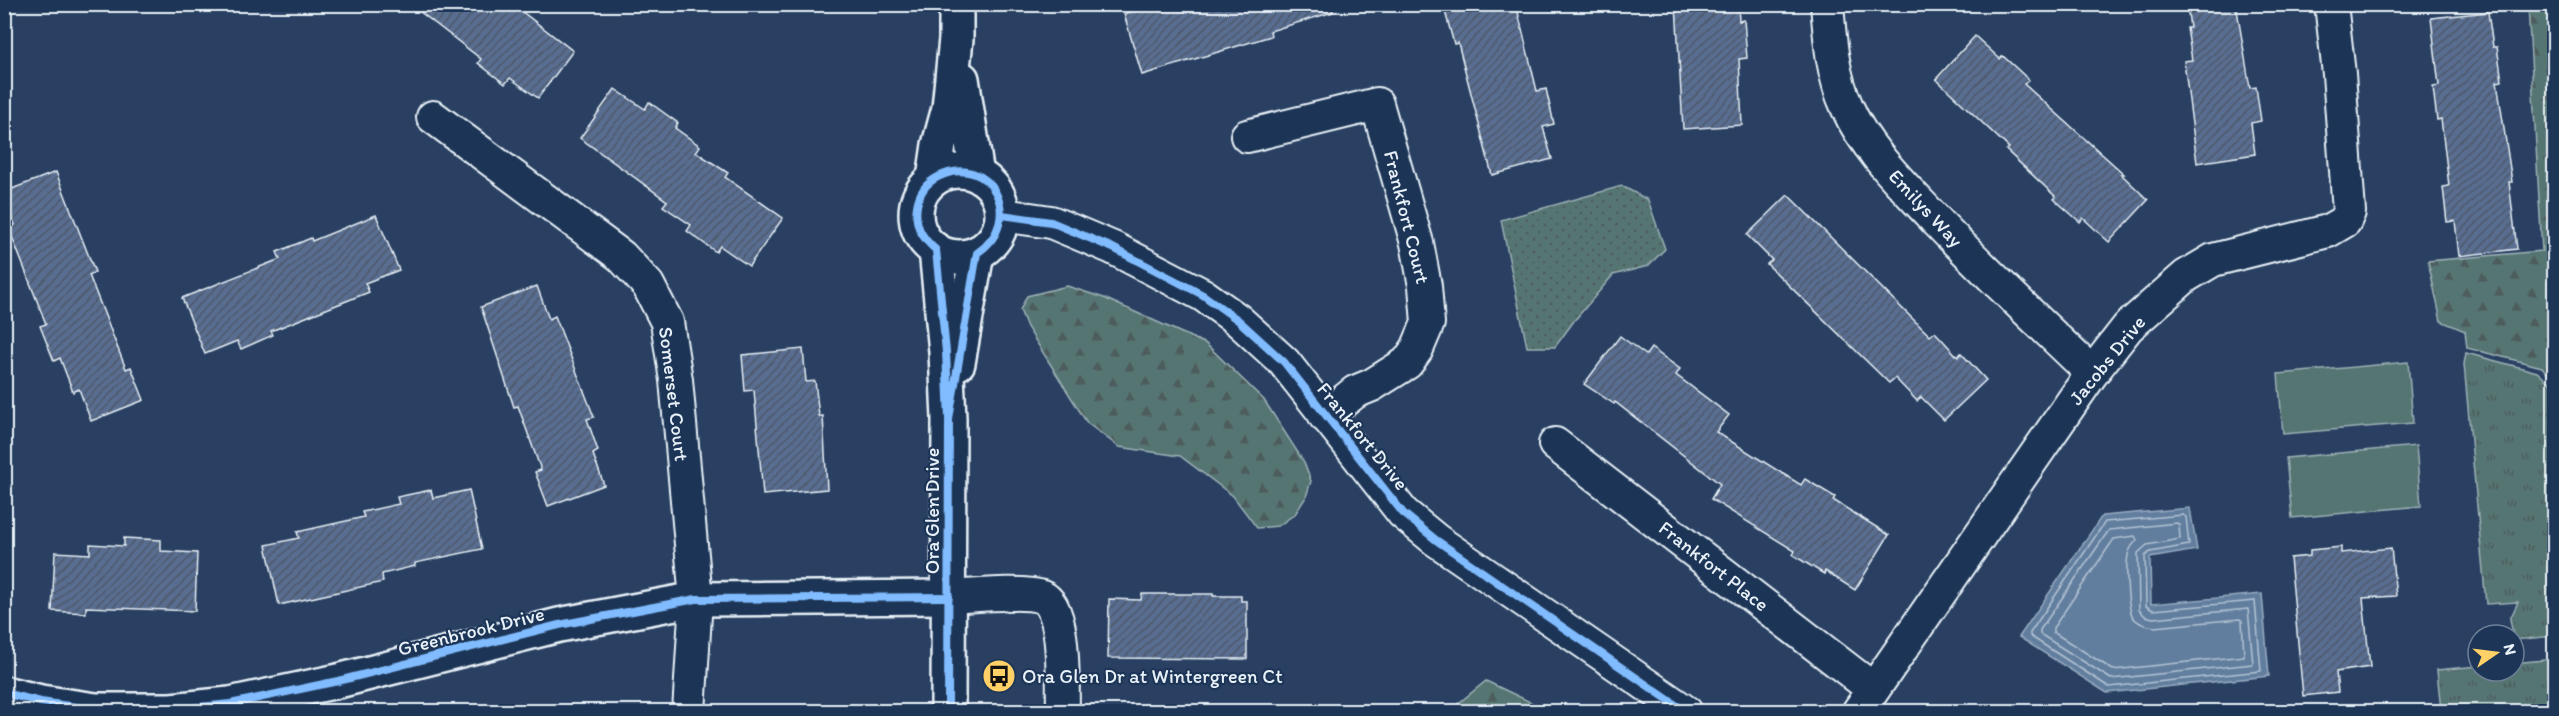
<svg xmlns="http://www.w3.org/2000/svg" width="2559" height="716" viewBox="0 0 2559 716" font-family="Itim,sans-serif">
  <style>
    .grass { fill: url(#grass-tufts); stroke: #9eb2b6; stroke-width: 1.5 }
    .forest { fill: url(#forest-firs); stroke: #9eb2b6; stroke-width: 1.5 }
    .park { fill: url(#park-dots); stroke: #9eb2b6; stroke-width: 1.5 }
    .garden { fill: #557473; stroke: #9eb2b6; stroke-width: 1.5 }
    .water { fill: #627e9e; stroke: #98acc2; stroke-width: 1.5 }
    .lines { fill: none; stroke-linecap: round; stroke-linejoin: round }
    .shore { stroke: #b2c3d4; stroke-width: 1.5 }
    .building { fill: url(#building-hatch); stroke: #e8f1f8; stroke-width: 1.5 }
    .minor-casing { stroke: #e8f1f8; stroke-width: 36 }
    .tertiary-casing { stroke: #e8f1f8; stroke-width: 38 }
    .minor { stroke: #1d3557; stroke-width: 32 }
    .tertiary { stroke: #1d3557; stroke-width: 33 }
    .cycleway-casing { stroke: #1d3557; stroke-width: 11 }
    .cycleway { stroke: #80bcff; stroke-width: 8 }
    .labels { text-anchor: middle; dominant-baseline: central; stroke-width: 4.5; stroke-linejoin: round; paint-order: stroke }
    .street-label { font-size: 20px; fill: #e8f1f8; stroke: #1d3557 }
    .poi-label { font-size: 20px; fill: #e8f1f8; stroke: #1d3557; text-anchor: start }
  </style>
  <defs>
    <pattern id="grass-tufts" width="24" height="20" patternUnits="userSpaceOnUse" patternTransform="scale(1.5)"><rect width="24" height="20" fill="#557473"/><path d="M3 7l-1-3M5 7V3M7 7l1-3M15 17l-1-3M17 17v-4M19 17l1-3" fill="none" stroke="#4d5c5c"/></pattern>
    <pattern id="forest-firs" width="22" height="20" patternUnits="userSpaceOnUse" patternTransform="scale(1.5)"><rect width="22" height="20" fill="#557473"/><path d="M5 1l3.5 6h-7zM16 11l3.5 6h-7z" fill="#4d5c5c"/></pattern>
    <pattern id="park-dots" width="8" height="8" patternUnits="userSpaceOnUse" patternTransform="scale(1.5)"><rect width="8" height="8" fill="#557473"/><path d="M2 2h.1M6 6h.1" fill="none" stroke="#4d5c5c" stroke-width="1.8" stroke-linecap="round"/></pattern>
    <pattern id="building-hatch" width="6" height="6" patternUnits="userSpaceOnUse" patternTransform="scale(1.5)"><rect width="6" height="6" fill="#586d90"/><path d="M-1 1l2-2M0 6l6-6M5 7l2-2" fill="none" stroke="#4e596a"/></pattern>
  </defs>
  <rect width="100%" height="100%" fill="#294062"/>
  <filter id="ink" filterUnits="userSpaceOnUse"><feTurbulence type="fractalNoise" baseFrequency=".0167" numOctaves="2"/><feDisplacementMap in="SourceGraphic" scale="12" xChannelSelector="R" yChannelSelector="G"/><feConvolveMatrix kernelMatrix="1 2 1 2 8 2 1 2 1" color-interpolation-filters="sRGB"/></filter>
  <g filter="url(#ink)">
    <g class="grass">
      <polygon points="2466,353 2537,372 2554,387 2554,636 2514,640 2510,619 2518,602 2486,604 2464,364"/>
      <polygon points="2554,659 2554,711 2441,711 2437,670 2478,666 2478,671 2514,671 2514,663"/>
    </g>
    <g class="forest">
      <polygon points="2528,5 2554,5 2554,381 2542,367 2467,348 2465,331 2441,321 2428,261 2542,251"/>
      <polygon points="1067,286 1104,298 1206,344 1264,400 1304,462 1311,481 1306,497 1295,514 1278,526 1257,528 1233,496 1180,456 1119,447 1087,423 1027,327 1020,310 1027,296"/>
      <polygon points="1486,681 1549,711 1449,711"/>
    </g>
    <polygon class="park" points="1622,186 1648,200 1665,249 1648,266 1613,275 1574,321 1555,347 1527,347 1501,220"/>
    <g class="garden">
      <polygon points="2408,362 2413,423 2283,434 2278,374"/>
      <polygon points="2416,446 2421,506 2292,518 2286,458"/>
    </g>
    <polygon class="water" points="2190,508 2197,550 2150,558 2151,604 2262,594 2269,676 2107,693 2019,637 2102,516"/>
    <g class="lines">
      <g class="shore">
        <polygon points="2183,515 2186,517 2189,545 2150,552 2145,556 2146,606 2153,610 2255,601 2261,671 2109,687 2030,636 2030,633 2105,522"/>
        <polygon points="2177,523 2179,525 2180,539 2147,545 2138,553 2139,610 2145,616 2153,618 2248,609 2253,664 2111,679 2040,634 2040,630 2109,530"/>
        <path d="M2135,536L2137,540C2134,543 2131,547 2129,551C2125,563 2127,608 2133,617C2138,624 2146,626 2154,627L2240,619L2242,621L2244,656L2113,670L2053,632V628L2114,539Z"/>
      </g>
    </g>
    <g class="building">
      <polygon points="410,4 512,4 573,51 538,98 510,78 505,84 478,63 481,59"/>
      <polygon points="1158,4 1331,4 1333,12 1270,31 1271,36 1142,75 1124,14"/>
      <polygon points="1443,4 1516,4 1537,91 1546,89 1554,124 1543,127 1552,159 1492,175 1458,43 1454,44"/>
      <polygon points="1676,4 1738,4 1739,21 1744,20 1747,58 1739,59 1742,125 1683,129"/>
      <polygon points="2187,4 2236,4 2250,88 2256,87 2261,121 2251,123 2255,154 2197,163 2184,61 2192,60 2187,28 2190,28"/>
      <polygon points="2488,12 2493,47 2497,47 2502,81 2497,82 2512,182 2509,182 2517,249 2459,256 2455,221 2447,222 2443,187 2449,186 2441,119 2437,120 2433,87 2439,86 2431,18"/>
      <polygon points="1975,36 2000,59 2003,56 2029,80 2024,84 2124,174 2121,174 2148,200 2109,242 2083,218 2080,222 2054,199 2056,197 2006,150 2009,148 1936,79"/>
      <polygon points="615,89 645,109 649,102 678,123 675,128 700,146 696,152 728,173 725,177 783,218 749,266 720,246 716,252 687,231 691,225 663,206 667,201 580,138"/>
      <polygon points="56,172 95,272 89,275 126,369 131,367 144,400 91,421 79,389 73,392 60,358 54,361 40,326 46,324 9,229 15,225 4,198 4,192"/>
      <polygon points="1788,195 1930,336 1935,332 1958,357 1961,353 1986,380 1944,420 1921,397 1917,401 1895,378 1889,383 1767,264 1772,260 1747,235"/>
      <polygon points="376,215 399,270 365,283 369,292 271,331 273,335 241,349 237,341 205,354 182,298 280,259 277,252 311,238 312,241"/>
      <polygon points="537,286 549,319 555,316 594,417 587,419 598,451 593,454 604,485 548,506 535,472 541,470 518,406 514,407 481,307"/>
      <polygon points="1620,336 1646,355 1651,348 1680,369 1676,375 1729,415 1716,432 1801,485 1805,479 1835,497 1833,500 1889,535 1855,590 1825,571 1824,574 1793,555 1795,551 1711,499 1720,484 1615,402 1614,404 1584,384"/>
      <polygon points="803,349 806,382 815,381 819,416 823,416 827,489 763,495 754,390 745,391 742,355"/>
      <polygon points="431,490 433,498 469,490 482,549 415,563 415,566 382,574 383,582 279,605 266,545 299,538 297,532 364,517 362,512 399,504 397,497"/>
      <polygon points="124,538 161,540 161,551 197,553 195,611 86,607 86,613 52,611 55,552 90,554 90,544 124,546"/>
      <polygon points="2341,547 2341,553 2391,548 2396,596 2363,598 2370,667 2336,672 2338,692 2303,696 2290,558 2310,556 2310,550"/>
      <polygon points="1142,594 1213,594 1213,596 1241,596 1241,601 1247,601 1247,659 1108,658 1109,599 1141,600"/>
    </g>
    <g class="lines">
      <defs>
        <g id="minor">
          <path d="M1827,4C1830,40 1832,74 1847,107C1865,148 1900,182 1930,214C1982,269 2038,321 2092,373"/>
          <polyline points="433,117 621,256 648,285 667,322 676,380 696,599 689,712"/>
          <polyline points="1247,136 1377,104 1417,243 1425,286 1428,323 1417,349 1407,363 1372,385 1355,392 1325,416"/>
          <polyline points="1002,215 1051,222 1113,248 1203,295 1238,320 1284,362 1403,513 1436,540 1686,712"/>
          <polyline points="1555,444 1873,689"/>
          <path d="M949,597C969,596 1025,590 1042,597C1067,606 1062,688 1063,712"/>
          <polyline points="1858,712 2092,373 2128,327 2186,276 2213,260 2328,231 2345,221 2349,212 2339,74 2331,4"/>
        </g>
        <g id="tertiary">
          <polyline points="962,79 977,175"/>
          <circle cx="959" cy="214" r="43"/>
          <polyline points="934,179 939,145 949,108 956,39 956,4"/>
          <polyline points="936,250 946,352 949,419 948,712"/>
          <polyline points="958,363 977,253"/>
          <polyline points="4,693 41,702 96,710 171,710 230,704 338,681 559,625 696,599 949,597"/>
        </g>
      </defs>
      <use href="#minor" class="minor-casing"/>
      <use href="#tertiary" class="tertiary-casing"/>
      <use href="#minor" class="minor"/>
      <use href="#tertiary" class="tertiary"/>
      <defs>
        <g id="cycleway">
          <polyline points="1002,215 1051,222 1113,248 1203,295 1238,320 1284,362 1403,513 1436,540 1686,712"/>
          <polyline points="4,693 41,702 96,710 171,710 230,704 338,681 559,625 696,599 949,597"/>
          <path d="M948,712L949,419L946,352L936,250C922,238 914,225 917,206C919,194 926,183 938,177C990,151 1027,220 977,253L949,419"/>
        </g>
      </defs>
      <use href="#cycleway" class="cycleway-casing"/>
      <use href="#cycleway" class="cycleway"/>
    </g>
  </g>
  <defs>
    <symbol id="bus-disc" viewBox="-11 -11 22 22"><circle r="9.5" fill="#ffd166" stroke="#1d3557"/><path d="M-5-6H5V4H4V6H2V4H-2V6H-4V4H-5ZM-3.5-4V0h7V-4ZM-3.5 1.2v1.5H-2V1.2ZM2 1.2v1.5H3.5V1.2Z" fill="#111"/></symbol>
  </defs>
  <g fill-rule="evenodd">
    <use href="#bus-disc" x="980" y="657" width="38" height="38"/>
  </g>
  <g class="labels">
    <g class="street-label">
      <text transform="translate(1926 208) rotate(47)">Emilys Way</text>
      <text transform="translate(1407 217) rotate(76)">Frankfort Court</text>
      <text transform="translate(2107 360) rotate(-51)">Jacobs Drive</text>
      <text transform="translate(674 394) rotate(83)">Somerset Court</text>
      <text transform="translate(1363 436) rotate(51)">Frankfort Drive</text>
      <text transform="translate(932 511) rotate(-90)">Ora Glen Drive</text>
      <text transform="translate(1714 566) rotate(38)">Frankfort Place</text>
      <text transform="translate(471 631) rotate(-14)">Greenbrook Drive</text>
    </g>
    <g class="poi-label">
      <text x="1022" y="676">Ora Glen Dr at Wintergreen Ct</text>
    </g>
  </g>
  <rect width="2559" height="716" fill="none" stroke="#1d3557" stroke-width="24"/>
  <rect x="12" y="12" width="2535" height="692" fill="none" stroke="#e8f1f8" stroke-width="2" filter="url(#ink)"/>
  <g transform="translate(2496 653) rotate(76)"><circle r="28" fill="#1d3557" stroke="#6e8097" stroke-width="1.5"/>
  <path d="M0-4.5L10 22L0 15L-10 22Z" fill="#ffd166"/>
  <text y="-9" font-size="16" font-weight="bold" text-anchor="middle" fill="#e8f1f8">N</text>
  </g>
</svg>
